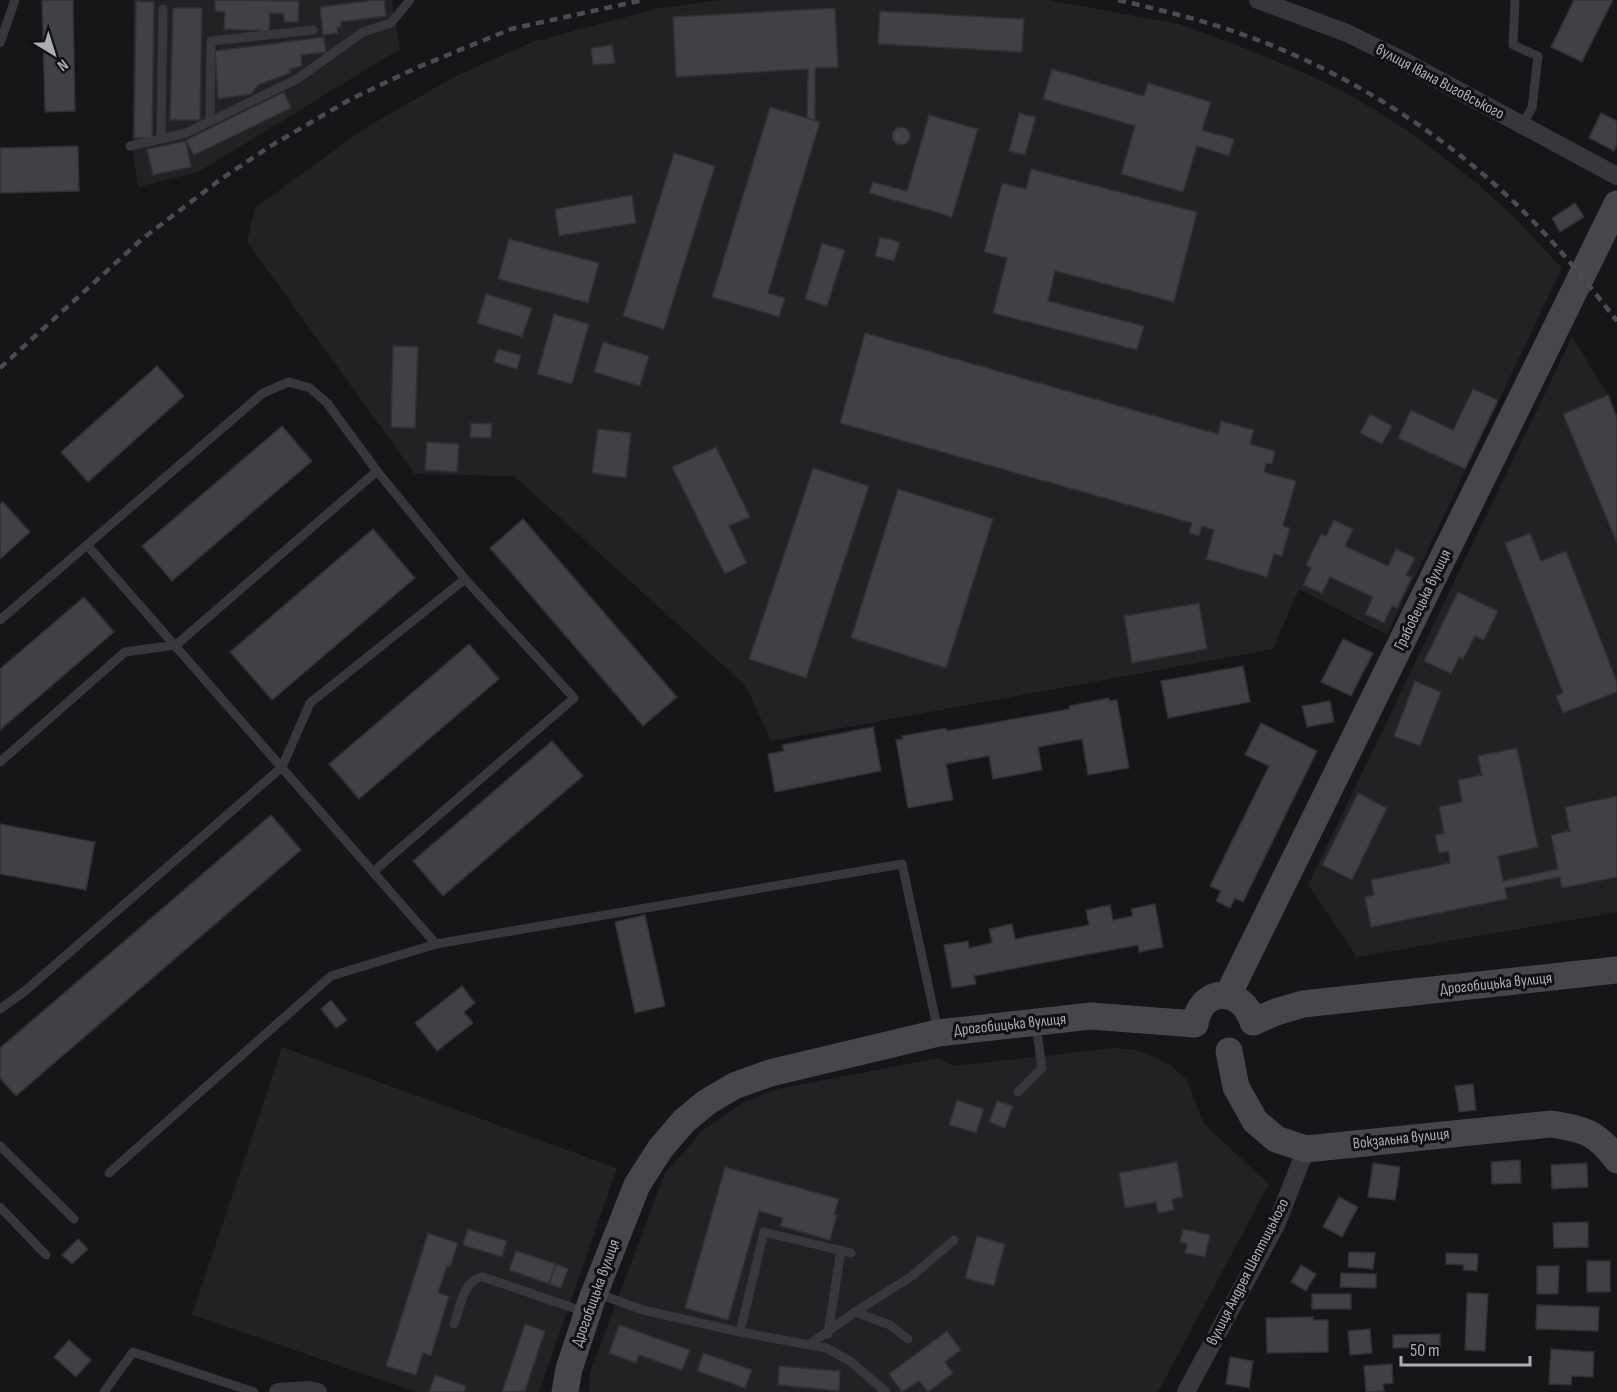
<svg xmlns="http://www.w3.org/2000/svg" width="1617" height="1392" viewBox="0 0 1617 1392" font-family="'Sofia Sans Condensed',sans-serif">
  <style>
    .built { fill: #222225 }
    .building { fill: #404145; stroke: #303034; stroke-width: 1.5 }
    .lines { fill: none; stroke-linecap: round; stroke-linejoin: round }
    .lane { stroke: #37383d; stroke-width: 9 }
    .street { stroke: #37383d; stroke-width: 18 }
    .secondary { stroke: #45474d; stroke-width: 27 }
    .rail { stroke: #4a4c52; stroke-width: 4.5; stroke-dasharray: 8 6; stroke-linecap: butt }
    .labels { text-anchor: middle; dominant-baseline: central; stroke-width: 6; stroke-linejoin: round; paint-order: stroke }
    .street-label { font-size: 16px; fill: #a8adb8; stroke: #111113 }
  </style>
  <rect width="100%" height="100%" fill="#161618"/>
  <g class="built">
    <polygon points="134,0 392,0 400,49 198,172 138,187 132,145"/>
    <polygon points="721,0 1048,0 1179,24 1234,44 1307,74 1352,96 1413,134 1479,185 1516,219 1562,268 1387,635 1299,589 1273,649 771,741 746,686 514,476 415,474 247,242 255,208 365,128 454,77 532,42 659,8"/>
    <polygon points="1572,337 1608,395 1617,417 1617,912 1357,957 1308,885"/>
    <polygon points="282,1047 617,1168 539,1392 417,1392 192,1315"/>
    <polygon points="1114,1048 1135,1050 1152,1055 1172,1066 1187,1080 1203,1123 1269,1184 1158,1392 589,1392 590,1372 665,1173 703,1130 742,1103 777,1089 939,1058 954,1066"/>
  </g>
  <g class="building">
    <polygon points="42,0 73,0 75,111 45,112"/>
    <polygon points="215,0 299,1 298,22 284,22 284,14 270,13 269,31 224,29 225,12 215,11"/>
    <polygon points="375,0 384,0 386,16 341,22 341,27 337,27 338,33 323,35 320,7"/>
    <polygon points="1574,0 1613,0 1582,62 1551,47"/>
    <polygon points="136,1 154,2 152,138 134,138"/>
    <polygon points="173,8 202,8 200,120 170,120"/>
    <polygon points="835,8 838,67 815,68 815,120 807,118 808,69 676,77 673,17"/>
    <polygon points="880,11 1024,19 1022,52 878,44"/>
    <polygon points="324,37 326,52 301,55 302,66 290,69 290,73 258,85 251,94 218,99 215,51"/>
    <polygon points="612,45 615,63 593,65 591,48"/>
    <polygon points="1052,69 1144,96 1148,83 1211,102 1202,130 1234,139 1229,156 1197,146 1183,192 1121,174 1135,126 1043,99"/>
    <polygon points="284,92 291,108 194,155 186,140"/>
    <polygon points="770,107 820,122 768,293 785,298 779,317 712,297"/>
    <polygon points="1019,113 1036,117 1025,155 1009,151"/>
    <polygon points="1601,113 1617,121 1617,145 1614,151 1589,138"/>
    <polygon points="929,115 978,129 952,217 869,193 873,182 907,191"/>
    <circle cx="901" cy="136" r="9"/>
    <polygon points="186,141 191,167 153,175 147,149"/>
    <polygon points="78,146 79,191 0,193 0,148"/>
    <polygon points="674,153 715,166 664,329 623,316"/>
    <polygon points="1031,169 1197,212 1174,302 1055,271 1048,301 1144,326 1137,350 993,313 1007,258 984,252 1002,183 1026,189"/>
    <polygon points="632,195 636,223 559,236 555,209"/>
    <polygon points="1575,203 1584,217 1560,232 1552,218"/>
    <polygon points="880,237 900,242 894,261 875,256"/>
    <polygon points="509,239 599,263 588,303 498,279"/>
    <polygon points="822,243 845,250 827,306 805,299"/>
    <polygon points="486,294 532,308 522,337 477,323"/>
    <polygon points="554,314 589,324 572,384 537,374"/>
    <polygon points="865,333 1218,434 1221,421 1254,430 1250,444 1275,451 1272,464 1266,463 1264,472 1296,481 1283,526 1290,528 1282,556 1274,554 1267,577 1206,559 1214,530 1202,526 1199,536 1189,533 1192,523 840,423"/>
    <polygon points="603,342 649,356 640,386 594,372"/>
    <polygon points="393,346 418,347 415,428 391,427"/>
    <polygon points="498,349 521,355 517,369 494,362"/>
    <polygon points="157,366 184,396 88,482 61,452"/>
    <polygon points="1473,389 1498,400 1465,469 1398,438 1411,410 1453,430"/>
    <polygon points="1608,395 1617,417 1617,543 1563,414"/>
    <polygon points="1370,414 1392,426 1382,444 1360,433"/>
    <polygon points="471,423 492,424 491,438 470,437"/>
    <polygon points="282,426 312,461 172,581 142,546"/>
    <polygon points="598,429 631,433 626,478 592,473"/>
    <polygon points="427,442 459,444 457,472 425,470"/>
    <polygon points="716,447 750,517 729,526 747,563 725,574 672,467"/>
    <polygon points="813,468 869,486 806,678 749,659"/>
    <polygon points="898,489 993,519 946,668 851,638"/>
    <polygon points="3,502 30,532 0,559 0,504"/>
    <polygon points="523,519 677,697 643,726 490,548"/>
    <polygon points="1334,520 1353,529 1345,546 1388,566 1396,549 1415,558 1406,575 1412,577 1397,608 1392,606 1384,623 1365,614 1373,597 1330,577 1322,593 1303,585 1311,568 1306,565 1321,534 1326,536"/>
    <polygon points="373,529 415,578 272,700 230,652"/>
    <polygon points="1530,533 1541,561 1566,551 1617,682 1617,692 1563,713 1556,696 1563,693 1505,543"/>
    <polygon points="1458,592 1498,611 1484,640 1475,636 1463,659 1459,657 1451,674 1424,661"/>
    <polygon points="84,597 114,632 0,730 0,669"/>
    <polygon points="1199,603 1207,649 1132,663 1124,616"/>
    <polygon points="1343,639 1373,653 1351,696 1321,682"/>
    <polygon points="469,644 499,679 359,799 329,764"/>
    <polygon points="1243,666 1250,702 1168,718 1161,681"/>
    <polygon points="1415,681 1441,692 1420,746 1394,736"/>
    <polygon points="1109,698 1109,701 1117,700 1129,768 1088,775 1082,739 1038,747 1042,770 993,779 989,756 946,764 953,800 908,808 896,740 903,739 902,736 946,728 947,731 1070,709 1069,706"/>
    <polygon points="1330,701 1334,722 1307,727 1302,706"/>
    <polygon points="1261,723 1317,751 1243,902 1235,898 1230,908 1216,901 1221,891 1210,886 1269,766 1245,755"/>
    <polygon points="873,727 881,771 775,792 768,754 784,751 782,745"/>
    <polygon points="552,741 583,776 443,896 413,861"/>
    <polygon points="1517,748 1538,847 1498,856 1503,881 1558,869 1551,835 1570,831 1565,807 1617,796 1617,877 1562,888 1560,877 1505,888 1507,899 1371,927 1365,897 1374,895 1371,880 1450,863 1448,851 1439,853 1435,835 1444,833 1439,807 1462,802 1458,780 1482,775 1478,756"/>
    <polygon points="1358,793 1387,808 1352,880 1322,865"/>
    <polygon points="271,815 301,850 16,1096 0,1078 0,1048"/>
    <polygon points="0,824 95,842 86,890 0,874"/>
    <polygon points="1155,904 1163,947 1139,952 1138,945 974,976 976,984 952,988 944,945 968,941 969,948 992,943 989,929 1012,924 1015,939 1089,925 1086,910 1110,905 1113,920 1133,916 1131,909"/>
    <polygon points="645,915 665,1006 635,1013 615,922"/>
    <polygon points="462,986 475,1003 464,1012 473,1023 437,1051 415,1023"/>
    <polygon points="331,1000 347,1020 336,1028 321,1009"/>
    <polygon points="1473,1084 1476,1110 1459,1112 1455,1086"/>
    <polygon points="957,1100 984,1109 976,1133 949,1125"/>
    <polygon points="997,1101 1013,1106 1005,1128 989,1122"/>
    <polygon points="1520,1160 1521,1183 1492,1184 1491,1162"/>
    <polygon points="1177,1162 1183,1197 1172,1199 1174,1210 1158,1213 1156,1202 1125,1208 1119,1173"/>
    <polygon points="1373,1163 1400,1167 1395,1200 1368,1197"/>
    <polygon points="1587,1163 1588,1187 1552,1189 1551,1165"/>
    <polygon points="725,1167 839,1199 834,1214 837,1215 830,1240 780,1226 783,1218 759,1211 728,1320 685,1308"/>
    <polygon points="1339,1197 1358,1207 1342,1237 1323,1227"/>
    <polygon points="1588,1222 1588,1247 1554,1248 1553,1223"/>
    <polygon points="468,1229 507,1241 502,1257 463,1245"/>
    <polygon points="1183,1229 1210,1235 1205,1257 1185,1253 1187,1244 1180,1242"/>
    <polygon points="428,1233 458,1243 450,1267 447,1266 438,1293 449,1296 431,1356 423,1353 416,1375 386,1366"/>
    <polygon points="977,1236 1005,1244 994,1286 965,1278"/>
    <polygon points="78,1239 88,1249 72,1264 62,1255"/>
    <polygon points="516,1251 556,1264 549,1284 509,1270"/>
    <polygon points="1349,1252 1375,1253 1373,1269 1348,1267"/>
    <polygon points="1446,1253 1478,1254 1477,1271 1463,1270 1464,1265 1446,1264"/>
    <rect x="1587" y="1261" width="23" height="31"/>
    <polygon points="556,1264 568,1269 561,1288 549,1284"/>
    <polygon points="1301,1265 1316,1274 1306,1291 1291,1282"/>
    <polygon points="1537,1266 1559,1266 1558,1294 1537,1294"/>
    <polygon points="1341,1273 1376,1274 1376,1288 1340,1287"/>
    <polygon points="1467,1293 1488,1294 1485,1351 1465,1350"/>
    <rect x="1312" y="1294" width="39" height="15"/>
    <polygon points="1537,1305 1599,1307 1598,1331 1536,1329"/>
    <polygon points="1313,1317 1313,1320 1328,1320 1328,1352 1267,1353 1266,1318"/>
    <polygon points="525,1324 545,1331 525,1391 502,1392"/>
    <polygon points="619,1325 690,1350 682,1370 639,1355 636,1363 609,1353"/>
    <polygon points="1370,1329 1372,1353 1350,1355 1348,1331"/>
    <polygon points="947,1331 961,1350 945,1362 953,1373 928,1392 919,1381 902,1392 889,1374"/>
    <polygon points="1440,1334 1440,1347 1393,1348 1393,1335"/>
    <polygon points="69,1340 91,1360 76,1377 54,1357"/>
    <polygon points="1551,1349 1594,1352 1593,1377 1572,1376 1571,1385 1549,1384"/>
    <polygon points="703,1353 752,1370 745,1388 697,1371"/>
    <polygon points="1230,1357 1253,1361 1249,1388 1226,1384"/>
    <polygon points="1392,1364 1393,1383 1383,1384 1384,1391 1366,1392 1364,1366"/>
    <polygon points="779,1366 840,1371 839,1391 778,1385"/>
    <polygon points="435,1375 466,1386 464,1392 429,1392"/>
  </g>
  <g class="lines">
    <g class="lane">
      <polyline points="1515,0 1513,45 1538,56 1532,108 1522,125"/>
      <polyline points="0,43 15,0"/>
      <polyline points="210,121 211,41 313,30"/>
      <polyline points="161,139 163,9"/>
      <polyline points="130,146 186,133 297,79 363,32 391,23 410,0"/>
      <polyline points="87,545 436,944"/>
      <polyline points="0,620 263,393 289,382 310,388 327,403 377,471 465,579 574,698 374,871"/>
      <polyline points="0,762 125,652 176,645 377,471"/>
      <polyline points="0,1009 25,991 282,767 310,703 465,579"/>
      <polyline points="1018,1092 1042,1068 1036,1025"/>
      <polyline points="0,1146 74,1219"/>
      <polyline points="109,1173 331,976 436,944 902,864 938,1031"/>
      <polyline points="0,1207 46,1255"/>
      <polyline points="596,1293 643,1310 740,1332 826,1348 850,1361 886,1392"/>
      <polyline points="855,1312 912,1276 954,1240"/>
      <path d="M454,1324C460,1308 464,1278 483,1277L585,1312"/>
      <polyline points="740,1332 764,1232 851,1253"/>
      <polyline points="828,1334 841,1250"/>
      <polyline points="810,1344 855,1312 890,1325 908,1339"/>
      <polyline points="104,1392 133,1352 254,1392"/>
    </g>
    <g class="street">
      <polyline points="1258,0 1347,33 1398,58 1617,176"/>
      <polyline points="278,1392 309,1390 318,1392"/>
      <polyline points="1186,1392 1276,1225 1306,1149"/>
    </g>
    <g class="secondary">
      <polyline points="1228,995 1617,204"/>
      <path d="M1229,1051L1236,1087L1255,1121L1276,1139L1306,1149L1551,1124C1583,1129 1597,1132 1617,1160"/>
      <path d="M565,1392L569,1369L592,1299L637,1185L660,1149L684,1121L707,1102L734,1086L770,1073L938,1033L1091,1016L1195,1024C1201,986 1242,986 1253,1022L1276,1012L1303,1004L1617,970"/>
    </g>
    <g class="rail">
      <path d="M1118,0C1161,10 1203,20 1244,35C1345,70 1451,138 1526,214C1559,247 1588,284 1617,321"/>
      <polyline points="0,368 142,239 221,179 269,147 349,100 416,68 511,29 643,0"/>
    </g>
  </g>
  <g class="labels">
    <g class="street-label">
      <text transform="translate(1440 82) rotate(28)">вулиця Івана Виговського</text>
      <text transform="translate(1423 600) rotate(-64)">Грабовецька вулиця</text>
      <text transform="translate(1496 984) rotate(-6)">Дрогобицька вулиця</text>
      <text transform="translate(1010 1025) rotate(-6)">Дрогобицька вулиця</text>
      <text transform="translate(1401 1139) rotate(-6)">Вокзальна вулиця</text>
      <text transform="translate(1248 1272) rotate(-63)">вулиця Андрея Шептицького</text>
      <text transform="translate(596 1293) rotate(-70)">Дрогобицька вулиця</text>
    </g>
  </g>
  <g transform="translate(54 54) rotate(142)" stroke="#111113" stroke-width="4.5" paint-order="stroke">
  <path d="M0-4.5L10 22L0 15L-10 22Z" fill="#a8adb8"/>
  <text y="-9" font-size="16" font-weight="bold" text-anchor="middle" fill="#a8adb8">N</text>
  </g>
  <path d="M1401 1356v9h129v-9" fill="none" stroke="#a8adb8" stroke-width="3"/>
  <text x="1410" y="1356" font-size="18" fill="#a8adb8" stroke="#111113" stroke-width="4.5" paint-order="stroke">50 m</text>
</svg>
